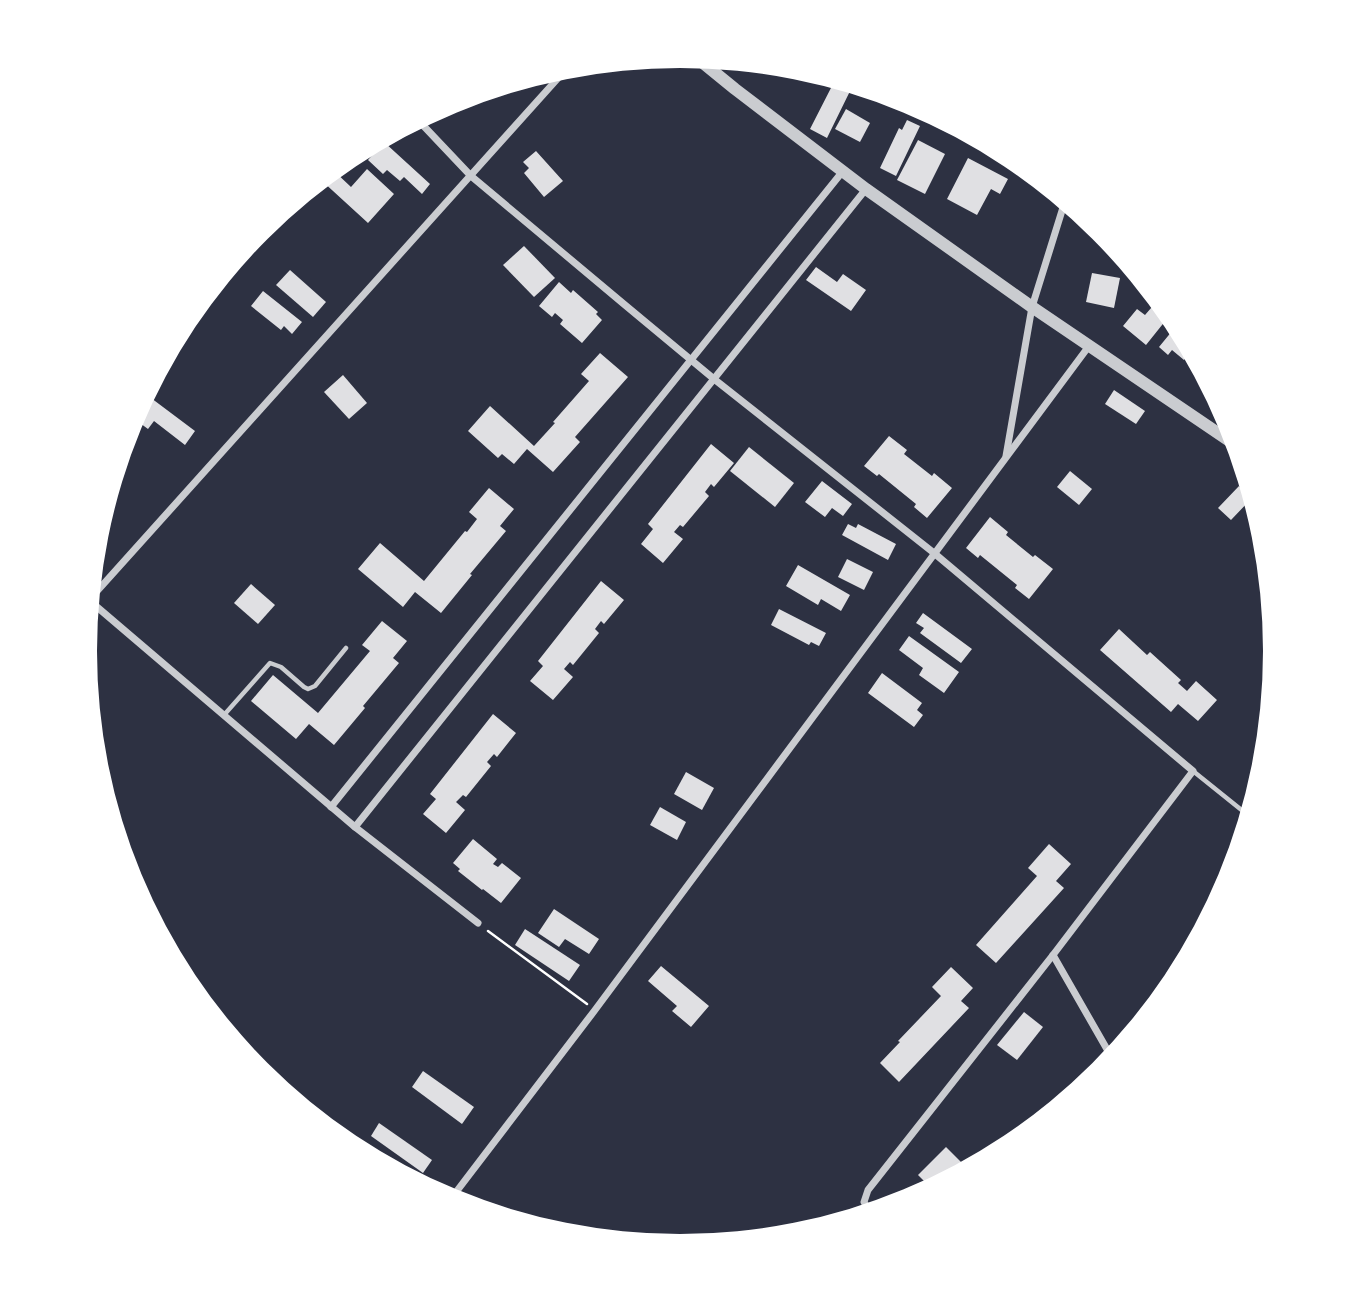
<svg xmlns="http://www.w3.org/2000/svg" width="1360" height="1302" viewBox="0 0 1360 1302" font-family="Ubuntu,sans-serif">
  <style>
    .building { fill: #e0e0e3 }
    .lines { fill: none; stroke-linecap: round; stroke-linejoin: round }
    .path { stroke: #fff; stroke-width: 2.5 }
    .service { stroke: #caccd0; stroke-width: 4.5 }
    .minor { stroke: #caccd0; stroke-width: 7 }
    .tertiary { stroke: #caccd0; stroke-width: 12 }
  </style>
  <rect width="100%" height="100%" fill="#2d3142"/>
  <g class="building">
    <polygon points="839,80 853,85 827,138 810,129 833,84 837,86"/>
    <polygon points="846,109 870,123 860,142 835,129"/>
    <polygon points="907,120 920,126 896,176 880,168 899,128 902,130"/>
    <polygon points="918,140 945,154 925,194 897,180"/>
    <polygon points="384,142 430,184 422,194 404,177 400,181 387,170 383,174 368,160"/>
    <polygon points="536,151 563,181 544,197 524,173 529,168 523,162"/>
    <polygon points="968,158 1008,179 1000,194 991,189 977,215 947,199"/>
    <polygon points="367,169 394,194 368,223 321,180 333,170 351,187"/>
    <polygon points="1094,225 1101,231 1118,251 1101,242 1102,240 1090,233"/>
    <polygon points="524,246 555,278 534,297 503,265"/>
    <polygon points="816,267 837,282 843,274 866,290 851,311 806,280"/>
    <polygon points="290,270 326,302 313,317 276,285"/>
    <polygon points="1092,273 1120,278 1114,308 1086,302"/>
    <polygon points="559,282 571,293 573,290 598,312 596,314 602,320 582,343 560,324 563,320 555,313 552,317 539,306"/>
    <polygon points="263,291 302,322 292,334 284,326 281,330 251,306"/>
    <polygon points="1158,300 1170,315 1146,345 1123,326 1137,309 1145,315"/>
    <polygon points="1177,325 1191,351 1184,360 1172,350 1168,355 1159,347"/>
    <polygon points="600,353 628,377 575,437 580,442 553,472 527,449 514,464 502,454 498,458 468,431 490,406 534,446 555,423 553,422 589,381 581,374"/>
    <polygon points="343,375 367,403 349,419 324,392"/>
    <polygon points="1114,390 1145,411 1136,424 1105,404"/>
    <polygon points="147,395 195,431 185,445 154,421 148,429 133,418"/>
    <polygon points="889,436 907,450 904,454 932,476 934,473 952,488 927,518 914,507 916,504 879,474 877,476 864,466"/>
    <polygon points="711,444 734,463 714,487 711,484 705,492 709,496 683,527 680,525 674,532 683,539 663,563 641,544 653,529 648,524"/>
    <polygon points="749,447 794,483 775,507 730,471"/>
    <polygon points="1070,471 1092,489 1079,505 1057,487"/>
    <polygon points="822,481 852,504 843,516 832,508 825,517 805,502"/>
    <polygon points="1247,482 1252,498 1231,520 1218,508 1239,486 1241,489"/>
    <polygon points="489,488 514,509 500,526 506,531 470,574 472,575 441,613 415,592 403,607 358,569 380,543 424,581 465,531 467,532 477,519 469,512"/>
    <polygon points="990,517 1008,532 1006,535 1033,557 1035,555 1053,569 1029,599 1015,588 1017,585 980,555 978,558 966,548"/>
    <polygon points="848,524 856,528 858,524 896,544 888,560 842,535"/>
    <polygon points="847,559 873,572 864,590 838,577"/>
    <polygon points="798,565 850,595 841,611 821,599 818,605 786,586"/>
    <polygon points="601,581 624,600 604,624 601,621 595,629 599,633 573,665 570,662 564,669 573,677 553,700 530,681 543,666 538,661"/>
    <polygon points="251,584 275,605 258,624 234,603"/>
    <polygon points="779,609 826,633 819,646 811,642 809,645 771,625"/>
    <polygon points="923,613 972,649 961,663 920,633 924,628 916,623"/>
    <polygon points="382,621 407,641 393,658 399,663 363,706 365,708 334,745 309,724 296,739 251,701 273,675 318,713 370,651 362,645"/>
    <polygon points="1119,629 1147,655 1150,652 1181,680 1178,683 1187,691 1196,681 1217,700 1198,721 1178,704 1171,712 1100,650"/>
    <polygon points="909,636 959,672 944,693 919,675 923,668 899,650"/>
    <polygon points="882,673 922,703 917,710 923,715 914,727 868,693"/>
    <polygon points="493,714 516,733 497,757 494,754 487,762 491,766 466,797 463,795 456,802 465,810 446,833 423,814 436,799 430,794"/>
    <polygon points="686,772 714,788 702,810 674,794"/>
    <polygon points="660,807 686,822 677,840 650,825"/>
    <polygon points="473,839 497,859 493,864 498,867 502,863 521,878 501,903 483,889 482,890 458,871 460,869 453,863"/>
    <polygon points="1049,844 1071,864 1056,881 1064,888 996,963 976,945 1037,876 1028,868"/>
    <polygon points="554,909 599,939 589,954 565,939 559,947 538,933"/>
    <polygon points="525,929 580,965 569,981 515,945"/>
    <polygon points="661,966 709,1006 691,1027 672,1011 677,1006 648,981"/>
    <polygon points="951,967 973,988 961,1001 969,1008 899,1082 880,1063 900,1042 898,1041 941,996 932,987"/>
    <polygon points="1024,1012 1043,1027 1017,1060 997,1045"/>
    <polygon points="423,1071 474,1107 462,1124 412,1087"/>
    <polygon points="379,1123 432,1160 423,1173 371,1136"/>
    <polygon points="946,1147 967,1168 931,1188 918,1175"/>
  </g>
  <g class="lines">
    <polyline class="path" points="488,931 587,1004"/>
    <g class="service">
      <polyline points="224,715 270,663 281,667 304,687 308,689 315,686 346,648"/>
      <polyline points="1193,771 1249,816"/>
    </g>
    <g class="minor">
      <polyline points="418,120 471,176 625,305 714,379 934,553 1193,771 1053,955 868,1190 864,1202 870,1212"/>
      <polyline points="1006,456 1032,307 1065,201"/>
      <polyline points="90,599 568,67"/>
      <polyline points="90,601 355,827 478,923"/>
      <polyline points="331,807 843,171"/>
      <polyline points="355,827 866,189"/>
      <polyline points="1053,955 1112,1058"/>
      <polyline points="450,1200 595,1010 1089,346"/>
    </g>
    <polyline class="tertiary" points="697,58 735,89 866,189 1032,307 1237,446"/>
  </g>
  <path d="M0 0H1360V1302H0ZM97 651a583 583 0 1 1 1166 0a583 583 0 1 1-1166 0Z" fill="#fff" fill-rule="evenodd"/>
</svg>
